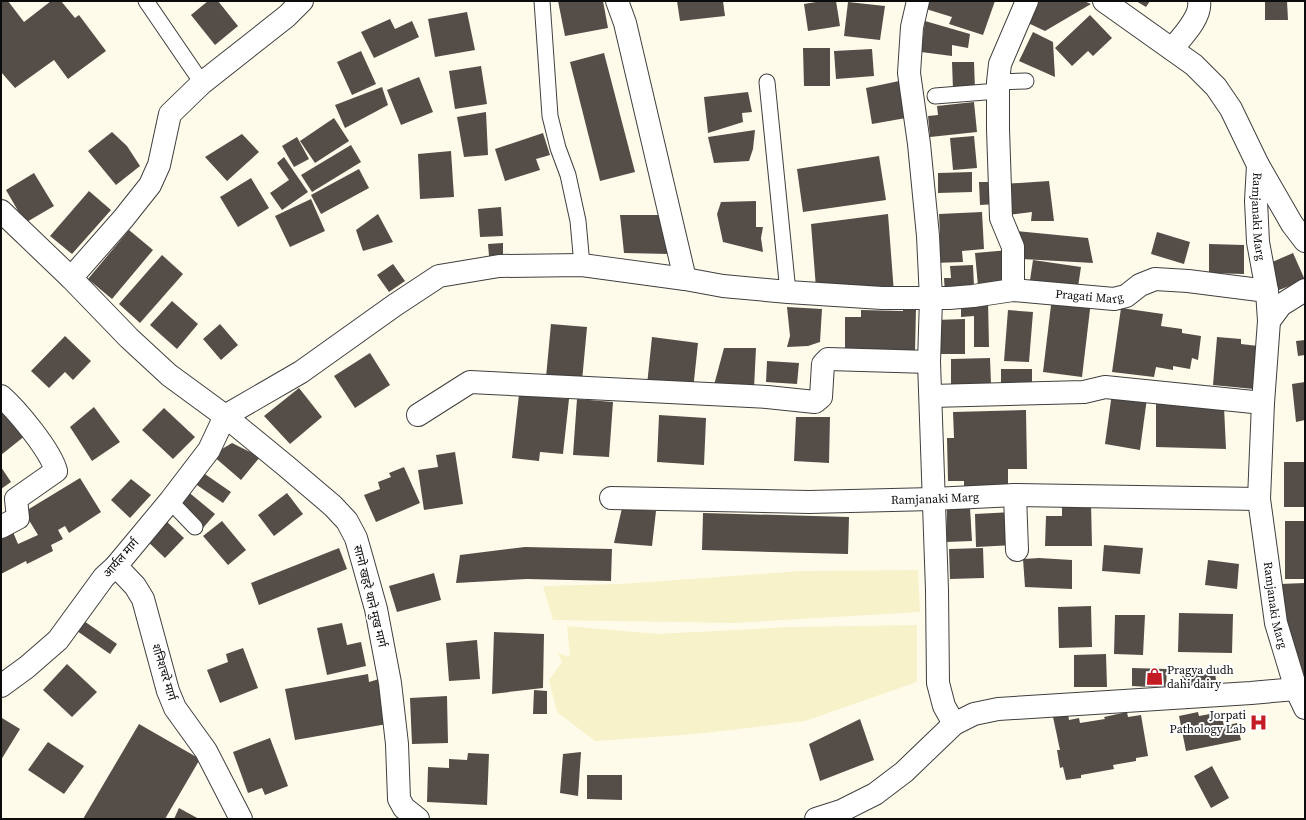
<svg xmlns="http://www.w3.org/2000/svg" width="1306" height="820" viewBox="0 0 1306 820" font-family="'Source Serif 4','Noto Sans Devanagari',serif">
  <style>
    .farmland { fill: #f7f2c9 }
    .building { fill: #554d48 }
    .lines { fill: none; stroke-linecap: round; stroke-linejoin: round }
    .lane-casing { stroke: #3f3f3f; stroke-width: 17 }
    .street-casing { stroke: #3f3f3f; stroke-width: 24 }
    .lane { stroke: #fff; stroke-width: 15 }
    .street { stroke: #fff; stroke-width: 22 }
    .labels { text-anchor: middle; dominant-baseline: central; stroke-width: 4; stroke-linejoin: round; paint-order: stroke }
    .street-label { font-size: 12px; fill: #0c0c0c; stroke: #fff }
    .poi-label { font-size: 12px; fill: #0c0c0c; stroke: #fff; text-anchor: start }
  </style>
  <rect width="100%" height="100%" fill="#fffbeb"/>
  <g class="farmland">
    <polygon points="918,570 920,612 734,623 553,620 543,586 621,584 802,571"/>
    <polygon points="917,625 917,682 805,721 696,734 595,741 557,712 549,680 562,662 558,653 570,657 567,626 658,634 790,627"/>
  </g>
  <g class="building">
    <polygon points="1,1 8,1 24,22 51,1 61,1 75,18 79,15 106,51 68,79 54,60 15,88 1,72"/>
    <polygon points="208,1 218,1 238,26 215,45 191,15"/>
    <polygon points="558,1 603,1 608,28 565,36"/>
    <polygon points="677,1 723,1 725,16 680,21"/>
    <polygon points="822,1 836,1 840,26 808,31 804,4"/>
    <polygon points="928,1 995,1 983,35 949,24 952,17 926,9"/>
    <polygon points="1039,1 1084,1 1091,4 1045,31 1028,23"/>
    <polygon points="1136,1 1150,1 1146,7"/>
    <polygon points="1265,1 1287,1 1288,20 1265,20"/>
    <polygon points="848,2 885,6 880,40 844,36"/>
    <polygon points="467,12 475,50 435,57 428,19"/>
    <polygon points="1090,15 1112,38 1093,56 1088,51 1072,66 1055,48"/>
    <polygon points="390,19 395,29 412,21 419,37 374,58 361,32"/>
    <polygon points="925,21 970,34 968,48 952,45 952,56 921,52"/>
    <polygon points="1033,32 1053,42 1055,77 1019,61"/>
    <polygon points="803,48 830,48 830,86 804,86"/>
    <polygon points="872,49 874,76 836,79 834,51"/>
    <polygon points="361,51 376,84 352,95 337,62"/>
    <polygon points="604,53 635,172 600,181 570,62"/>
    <polygon points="952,62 974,62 975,90 953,90"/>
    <polygon points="481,66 487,104 455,109 449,71"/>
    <polygon points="419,77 433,112 401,125 387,90"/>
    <polygon points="899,81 906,118 872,124 866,88"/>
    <polygon points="382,87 388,105 345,128 335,105"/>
    <polygon points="748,92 752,112 742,113 743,122 708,133 704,97"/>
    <polygon points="974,102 977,132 930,137 928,116 938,115 937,106"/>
    <polygon points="486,112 488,155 464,157 457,117"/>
    <polygon points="334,118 349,141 315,163 300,141"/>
    <polygon points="755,130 753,149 749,161 714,163 708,137"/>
    <polygon points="112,132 127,146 140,166 116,185 88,151"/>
    <polygon points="543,133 550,155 536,159 540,170 505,181 495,149"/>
    <polygon points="242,134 259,152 227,181 205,157"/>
    <polygon points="974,136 977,168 953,170 950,138"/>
    <polygon points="297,137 309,159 294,167 282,146"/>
    <polygon points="351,145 361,162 312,192 301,175"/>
    <polygon points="451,151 454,197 420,199 418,154"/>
    <polygon points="879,156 886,200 803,212 797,169"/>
    <polygon points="284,157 308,192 282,210 270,193 289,180 277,163"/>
    <polygon points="359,169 369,188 321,214 311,195"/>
    <polygon points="972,172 972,192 938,193 938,173"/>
    <polygon points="34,173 54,206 25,223 6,190"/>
    <polygon points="251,178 269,208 238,227 220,197"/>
    <polygon points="1049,181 1054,221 1031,221 1032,212 1007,215 1003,184"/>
    <polygon points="979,182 996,182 997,204 980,205"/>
    <polygon points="89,191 111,210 72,254 50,236"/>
    <polygon points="311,199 325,231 290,247 275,216"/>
    <polygon points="756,201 756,227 763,227 761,238 763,252 723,242 717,214 721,202"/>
    <polygon points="501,207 503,236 480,237 478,209"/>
    <polygon points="982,212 984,249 962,251 963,262 934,263 932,236 940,236 939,214"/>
    <polygon points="378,214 393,242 363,251 356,230"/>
    <polygon points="888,214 894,293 816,288 811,224"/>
    <polygon points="620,215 665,215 669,254 624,253"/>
    <polygon points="129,230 153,250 112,299 88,279"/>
    <polygon points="1016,231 1088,238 1093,263 1022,259"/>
    <polygon points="1157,232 1190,242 1184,264 1151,254"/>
    <polygon points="503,243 503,255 489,256 488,244"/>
    <polygon points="1209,244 1244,245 1244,274 1209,273"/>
    <polygon points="1009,250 1011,284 978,286 975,253"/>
    <polygon points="1293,253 1305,280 1279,290 1268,264"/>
    <polygon points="162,255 183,274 140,323 119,304"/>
    <polygon points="1033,260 1081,267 1078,287 1030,280"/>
    <polygon points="393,264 405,281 389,292 377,275"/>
    <polygon points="973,265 974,286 945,295 944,278 951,278 950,266"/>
    <polygon points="1052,297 1091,301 1082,377 1043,372"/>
    <polygon points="988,299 989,347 974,347 974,316 961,317 961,300"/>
    <polygon points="172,301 198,324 177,349 150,325"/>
    <polygon points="787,307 822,309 820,342 808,346 787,347 790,336"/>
    <polygon points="903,308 916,308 915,353 845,352 845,317 861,317 861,310 903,311"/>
    <polygon points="1121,308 1163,314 1161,326 1182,329 1182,333 1201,336 1198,360 1192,358 1190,369 1173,366 1173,370 1156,367 1154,377 1112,372"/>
    <polygon points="1008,310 1033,312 1029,362 1004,361"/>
    <polygon points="965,319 965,354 935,354 935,320"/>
    <polygon points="220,324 238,345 221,360 203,339"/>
    <polygon points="551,324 587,327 582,381 546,377"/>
    <polygon points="65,336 91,361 73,380 65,372 49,388 31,371"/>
    <polygon points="652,337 698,343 693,390 647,385"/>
    <polygon points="1217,337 1241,339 1241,344 1258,346 1254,389 1213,385"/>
    <polygon points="1305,340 1305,355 1298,356 1296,341"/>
    <polygon points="724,348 756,348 754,388 714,385"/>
    <polygon points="370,353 390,385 355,408 334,376"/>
    <polygon points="990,358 991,384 951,387 951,359"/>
    <polygon points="767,361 799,363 797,384 766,382"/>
    <polygon points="1001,369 1032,369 1032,386 1001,387"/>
    <polygon points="1305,382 1305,420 1296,422 1292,384"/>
    <polygon points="299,388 322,417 290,444 264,416"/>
    <polygon points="1112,393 1147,398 1140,450 1105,444"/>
    <polygon points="519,394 569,399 563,454 540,452 539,461 512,458"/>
    <polygon points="577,399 613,402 609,457 573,455"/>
    <polygon points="1156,401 1224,407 1226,449 1156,447"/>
    <polygon points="94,407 120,442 92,461 70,427"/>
    <polygon points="164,408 195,437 173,459 142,430"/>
    <polygon points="6,410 26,435 1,455 1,414"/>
    <polygon points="1026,410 1027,469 1008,469 1008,485 964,488 964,481 948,481 947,438 954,438 953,412"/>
    <polygon points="659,415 706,418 704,465 657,462"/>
    <polygon points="796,417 830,417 829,463 794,461"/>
    <polygon points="232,443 260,457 241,480 212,455"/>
    <polygon points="455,452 463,504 424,510 418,470 438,467 436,455"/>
    <rect x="1284" y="462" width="21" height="45"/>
    <polygon points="1,467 11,482 1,489"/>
    <polygon points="404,467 420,503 376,522 364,495 380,489 378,482 391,477 389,473"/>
    <polygon points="202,472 231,492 223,503 194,483"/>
    <polygon points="80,478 101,512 69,533 65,526 58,530 63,539 51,545 53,551 27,564 26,561 1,574 1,538 13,532 18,544 38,535 24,512"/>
    <polygon points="131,479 151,495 130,518 111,500"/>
    <polygon points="186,490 215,514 203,528 175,503"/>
    <polygon points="287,493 303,514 274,536 258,515"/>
    <polygon points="1062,503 1091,503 1092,546 1045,546 1046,516 1062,516"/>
    <polygon points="622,508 656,511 652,546 614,543"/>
    <polygon points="970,508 972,541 946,542 947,509"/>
    <polygon points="1013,512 1014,545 976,547 975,514"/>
    <polygon points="703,513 849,517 848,554 702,550"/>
    <polygon points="163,518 184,538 165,558 144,538"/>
    <polygon points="222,521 246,550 228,565 203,536"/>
    <rect x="1285" y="521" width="20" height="58"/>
    <polygon points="1104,545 1143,548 1140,574 1102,571"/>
    <polygon points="525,547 612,549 611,581 527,579 456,583 460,555"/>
    <polygon points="339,548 347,569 259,605 251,583"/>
    <polygon points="983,548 984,578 950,579 949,549"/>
    <polygon points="1039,558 1072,560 1072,589 1025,587 1023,559"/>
    <polygon points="1208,560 1239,564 1237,589 1205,585"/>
    <polygon points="434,573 441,600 397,612 389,586"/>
    <polygon points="1305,583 1305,680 1290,642 1280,584"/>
    <polygon points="1091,606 1092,647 1059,648 1058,607"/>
    <polygon points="1179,613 1233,614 1232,653 1178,652"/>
    <polygon points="1115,615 1145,615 1143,655 1114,654"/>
    <polygon points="84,621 117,644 110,654 77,631"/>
    <polygon points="342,623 347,645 361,642 366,666 327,675 317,628"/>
    <polygon points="494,632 544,634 543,688 492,694"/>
    <polygon points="477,640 480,679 449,681 446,643"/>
    <polygon points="243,648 258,688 220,703 207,670 228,662 226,654"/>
    <polygon points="1106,654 1107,687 1074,687 1074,655"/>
    <polygon points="67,664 97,692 72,717 43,690"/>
    <polygon points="1132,668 1167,669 1166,688 1132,686"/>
    <polygon points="1215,672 1217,690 1184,694 1182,675"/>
    <polygon points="368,674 369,682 379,679 387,724 295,740 285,689"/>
    <polygon points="534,690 547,691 547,714 533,714"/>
    <polygon points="447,696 448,743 412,744 410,698"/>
    <polygon points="1127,712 1128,717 1141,715 1148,756 1136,758 1136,761 1113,765 1114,769 1081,775 1081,778 1066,780 1063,767 1060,768 1057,750 1060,750 1053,717 1068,714 1069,720 1079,718 1080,723 1105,719 1104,717"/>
    <polygon points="1198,712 1199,716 1221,712 1224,726 1237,723 1241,740 1186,751 1179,716"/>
    <polygon points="2,718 20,729 1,760 1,719"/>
    <polygon points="860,719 874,760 820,781 809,744"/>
    <polygon points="139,724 200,759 165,819 83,819"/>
    <polygon points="270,738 288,786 265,795 262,788 248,793 233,752"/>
    <polygon points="48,742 84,766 64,794 28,770"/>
    <polygon points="581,752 578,796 560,793 563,754"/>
    <polygon points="468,753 489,754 487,805 427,802 428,767 449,768 449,759 467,760"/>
    <polygon points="1212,766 1229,798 1211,808 1194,776"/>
    <polygon points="587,775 622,775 622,800 587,799"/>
    <polygon points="179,808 199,819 174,819"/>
  </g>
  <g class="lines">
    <defs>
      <g id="lane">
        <polyline points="146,1 202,83"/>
        <polyline points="542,1 550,116 558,148 568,175 578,221 582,265"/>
        <polyline points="767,82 788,292"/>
        <polyline points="998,82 1026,81"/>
        <polyline points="935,96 998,91"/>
        <polyline points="170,501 195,527"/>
      </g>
      <g id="street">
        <polyline points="617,1 625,23 685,279"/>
        <polyline points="918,1 912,27 909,73 919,144 928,236 931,299 929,362 937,590 938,683 944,706 954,724"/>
        <path id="s1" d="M1104,1L1194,65L1216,87L1231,109L1258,165L1256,201L1258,242L1267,291L1269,321L1263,403L1259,499L1276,623L1296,689L1305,708"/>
        <path d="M1172,49C1182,37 1202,17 1199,1"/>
        <polyline points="1258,165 1292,224 1305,241"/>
        <polyline points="1,211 71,278 129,338 169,375 225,416 286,466 333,506 347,521 356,538 362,559 376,609 390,683 397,744 399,799 404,808 418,819"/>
        <polyline points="71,278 123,219 150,185 159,165 170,114 202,83 287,16 302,1"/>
        <polyline points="1013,290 1013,247 1001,218 998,129 998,82 1000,64 1027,1"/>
        <polyline points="1269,321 1281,305 1305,290"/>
        <path d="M1,396C17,410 51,451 56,471L16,499L18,518L1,527"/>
        <polyline points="931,396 1084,392 1105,387 1263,403"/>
        <polyline points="418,415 470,382 767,397 815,402 821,397 823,364 828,359 929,362"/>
        <path id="s2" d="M225,416L301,372L395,305L439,276L499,266L582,265L685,279L723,286L788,292L882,298H949L973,296L1013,290L1114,299L1126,296L1140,285L1155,279L1188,281L1267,291"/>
        <polyline points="1015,495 1017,550"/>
        <path id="s3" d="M611,498L809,502L933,499L1015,495L1259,499"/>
        <polyline points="116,566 135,586 143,599 168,691 175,708 206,751 241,819"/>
        <polyline points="1,686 27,667 58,640 104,577 116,566 170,501 209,450 225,416"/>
        <polyline points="816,819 841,811 875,794 904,772 954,724 974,714 998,709 1251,693 1296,689"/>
      </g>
    </defs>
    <use href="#lane" class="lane-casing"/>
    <use href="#street" class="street-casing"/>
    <use href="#lane" class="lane"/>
    <use href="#street" class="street"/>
  </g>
  <defs>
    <symbol id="shop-bare" viewBox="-9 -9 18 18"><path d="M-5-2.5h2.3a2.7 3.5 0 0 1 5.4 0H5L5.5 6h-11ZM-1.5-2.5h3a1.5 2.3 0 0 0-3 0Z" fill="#c41c25" stroke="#fff" stroke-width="2.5" paint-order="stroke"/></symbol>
    <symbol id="hospital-bare" viewBox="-9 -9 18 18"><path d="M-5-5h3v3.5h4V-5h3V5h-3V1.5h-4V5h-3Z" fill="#c41c25" stroke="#fff" stroke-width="2.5" paint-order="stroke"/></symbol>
  </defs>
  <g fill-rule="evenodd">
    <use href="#shop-bare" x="1142" y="664" width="25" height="25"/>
    <use href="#hospital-bare" x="1246" y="710" width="25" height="25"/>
  </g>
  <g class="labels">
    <g class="street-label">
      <text stroke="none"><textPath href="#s1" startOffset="282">Ramjanaki Marg</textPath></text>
      <text stroke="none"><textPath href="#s2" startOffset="910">Pragati Marg</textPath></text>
      <text stroke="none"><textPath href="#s3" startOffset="324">Ramjanaki Marg</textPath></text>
      <text transform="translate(121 558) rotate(-49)">आर्यल मार्ग</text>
      <text transform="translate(370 596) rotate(76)">सानो खहरे थाने मुख मार्ग</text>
      <text stroke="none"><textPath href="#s1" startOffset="673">Ramjanaki Marg</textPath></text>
      <text transform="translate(164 672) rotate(73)">शनिशचरे मार्ग</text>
    </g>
    <g class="poi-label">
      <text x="1167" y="670">Pragya dudh<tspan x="1167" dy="14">dahi dairy</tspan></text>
      <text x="1246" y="715" text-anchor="end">Jorpati<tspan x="1246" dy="14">Pathology Lab</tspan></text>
    </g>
  </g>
  <rect width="1306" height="820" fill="none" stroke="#0c0c0c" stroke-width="4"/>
</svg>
